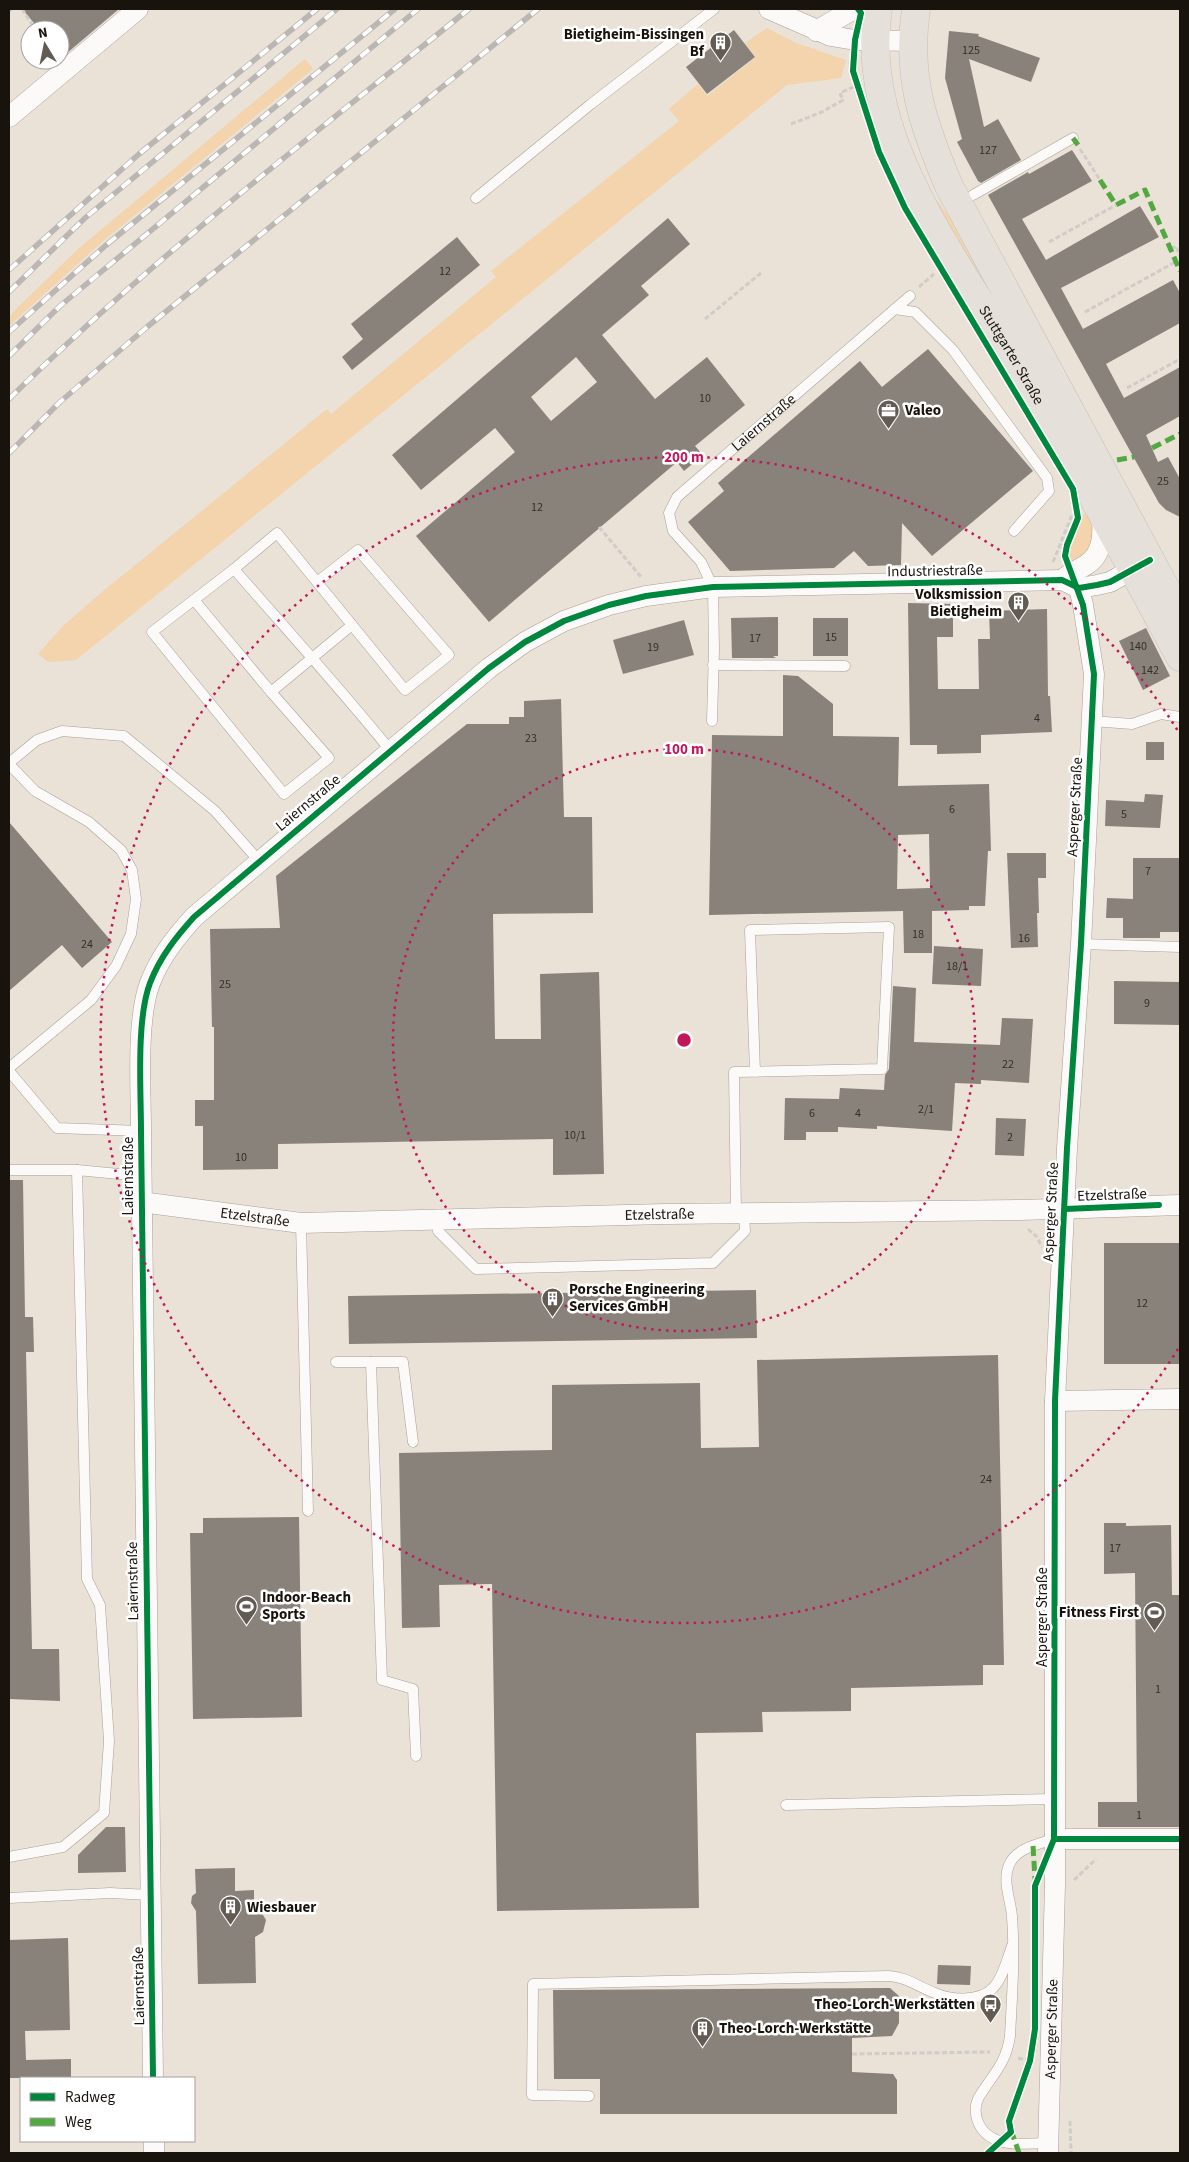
<svg xmlns="http://www.w3.org/2000/svg" width="1189" height="2162" viewBox="0 0 1189 2162" font-family="'Source Sans 3',sans-serif">
  <style>
    .green { fill: #f3d4ad }
    .building { fill: #89827b; fill-rule: evenodd }
    .lines { fill: none; stroke-linecap: round; stroke-linejoin: round }
    .service-casing { stroke: #a7a098; stroke-width: 11 }
    .minor-casing { stroke: #a7a098; stroke-width: 21 }
    .primary-casing { stroke: #c5c1bc; stroke-width: 29 }
    .path { stroke: #cfcdc9; stroke-width: 3; stroke-dasharray: 5 2.5; stroke-linecap: butt }
    .service { stroke: #fcfaf9; stroke-width: 10 }
    .minor { stroke: #fcfaf9; stroke-width: 20 }
    .primary { stroke: #e5e0da; stroke-width: 28 }
    .rail-casing { stroke: #b9b6b3; stroke-width: 5.5 }
    .rail { stroke: #fff; stroke-width: 4; stroke-dasharray: 11; stroke-linecap: butt }
    .quiet { stroke: #52a841; stroke-width: 5; stroke-dasharray: 10 5; stroke-linecap: butt }
    .cycleway-casing { stroke: #fff; stroke-width: 9 }
    .cycleway { stroke: #00873e; stroke-width: 6 }
    .ring { fill: none; stroke: #c2185b; stroke-width: 2.5; stroke-dasharray: 2.5 5 }
    .labels { text-anchor: middle; dominant-baseline: central; stroke-width: 5; stroke-linejoin: round; paint-order: stroke }
    .number-label { font-size: 12px; fill: #342f28 }
    .poi-label { font-size: 15px; font-weight: bold; fill: #18130c; stroke: #fff; text-anchor: start }
    .street-label { font-size: 15px; fill: #18130c; stroke: #fff }
    .centre { fill: #c2185b; stroke: #fff; stroke-width: 2.5 }
    .ring-label { font-size: 15px; text-anchor: middle; font-weight: bold; fill: #c2185b; stroke: #fff; stroke-width: 5; stroke-linejoin: round; paint-order: stroke }
  </style>
  <rect width="100%" height="100%" fill="#eae1d7"/>
  <g class="green">
    <polygon points="767,28 796,43 846,60 841,78 787,85 76,660 48,662 38,654 64,625 102,592 327,409 331,414 496,277 491,271 679,121 669,109 698,84 707,96 756,57 745,43"/>
    <polygon points="305,59 313,69 102,242 9,326 9,317 18,307 78,249"/>
    <polygon points="938,202 956,225 1015,336 934,205"/>
    <path d="M1090,512C1094,528 1094,538 1087,553L1070,561V547L1083,515Z"/>
  </g>
  <g class="building">
    <polygon points="22,9 119,9 60,59 60,30 40,30"/>
    <polygon points="734,30 755,57 707,94 686,67"/>
    <polygon points="949,31 979,34 978,36 1040,58 1031,82 969,59 984,127 998,119 1021,160 981,183 978,181 957,142 962,139 945,78"/>
    <polygon points="1072,150 1092,181 1022,219 1046,260 1140,206 1159,237 1061,288 1083,329 1173,280 1180,293 1180,323 1106,364 1124,398 1180,367 1180,416 1146,435 1158,462 1168,457 1180,479 1180,517 1166,510 1159,503 988,195 1028,172 1029,174"/>
    <path d="M668,218L690,244L641,286L649,295L602,335L655,399L707,357L745,405L695,446L703,455L684,471L677,462L489,622L416,536L515,452L495,428L421,490L392,455ZM576,357L597,382L551,421L531,397Z"/>
    <polygon points="457,237 480,265 352,370 342,357 363,339 351,324"/>
    <polygon points="928,349 1033,471 932,556 902,523 901,565 868,566 854,551 834,568 730,571 688,522 724,491 718,483 860,361 882,387"/>
    <polygon points="908,603 953,604 953,637 937,637 938,689 979,689 978,639 990,639 989,611 1047,609 1048,696 1050,696 1052,732 981,735 981,753 937,754 937,745 910,745"/>
    <polygon points="778,617 778,656 773,656 776,658 732,658 731,618"/>
    <rect x="813" y="618" width="35" height="38"/>
    <polygon points="684,620 694,655 623,674 613,640"/>
    <polygon points="1146,628 1170,676 1143,690 1119,641"/>
    <path d="M783,675L798,676L833,704V736L899,737L898,786L989,784L991,851H988L985,906H969V910L932,911V953H904L903,911L709,915L712,735L783,736ZM929,834L930,888L897,889L898,835Z"/>
    <polygon points="561,699 564,817 592,817 593,913 493,914 495,1039 541,1039 540,974 599,972 604,1174 553,1175 553,1139 278,1144 278,1169 203,1170 203,1126 195,1126 195,1100 214,1100 214,1027 212,1027 210,929 280,928 276,876 467,724 509,724 509,717 524,717 524,701"/>
    <rect x="1146" y="742" width="18" height="18"/>
    <polygon points="1145,794 1163,795 1160,828 1105,826 1106,800 1144,802"/>
    <polygon points="9,822 112,942 82,968 62,945 9,991"/>
    <polygon points="1007,853 1046,853 1046,878 1038,878 1039,913 1037,913 1038,947 1011,948"/>
    <polygon points="1133,858 1180,858 1180,932 1160,932 1160,938 1123,938 1123,918 1106,918 1107,898 1133,899"/>
    <polygon points="934,946 983,949 981,986 932,984"/>
    <polygon points="1114,981 1180,982 1180,1025 1114,1024"/>
    <polygon points="893,986 916,988 914,1042 1000,1045 1002,1018 1033,1019 1029,1083 981,1080 981,1084 955,1083 952,1131 877,1126 877,1129 838,1127 838,1132 806,1132 806,1140 784,1140 785,1098 839,1099 840,1088 884,1090 885,1075 889,1069"/>
    <polygon points="996,1118 1026,1119 1024,1156 995,1155"/>
    <polygon points="9,1180 23,1180 25,1317 33,1317 34,1352 26,1352 32,1649 59,1649 60,1701 9,1699"/>
    <rect x="1104" y="1243" width="76" height="121"/>
    <polygon points="756,1290 757,1338 349,1344 348,1296"/>
    <polygon points="998,1355 1004,1665 983,1665 983,1685 851,1688 851,1711 762,1712 763,1732 696,1733 699,1908 497,1911 492,1584 439,1585 440,1627 402,1628 399,1453 552,1450 552,1385 700,1383 701,1448 759,1447 757,1360"/>
    <polygon points="299,1517 302,1717 193,1719 190,1533 203,1533 203,1518"/>
    <polygon points="1104,1523 1126,1523 1126,1526 1171,1525 1172,1595 1180,1595 1180,1827 1098,1827 1098,1802 1137,1802 1135,1573 1104,1574"/>
    <polygon points="106,1827 125,1827 126,1872 78,1873 78,1855"/>
    <polygon points="235,1868 235,1891 254,1890 254,1909 260,1910 266,1920 263,1932 255,1937 256,1983 198,1984 196,1911 191,1903 192,1896 196,1893 195,1869"/>
    <polygon points="68,1938 70,2030 25,2031 26,2060 71,2059 71,2078 9,2078 9,1940"/>
    <polygon points="938,1965 971,1966 970,1985 937,1984"/>
    <polygon points="890,1988 899,1996 899,2023 892,2036 852,2038 852,2072 893,2074 897,2080 897,2114 600,2114 600,2079 554,2079 553,1990"/>
  </g>
  <g class="lines">
    <defs>
      <g id="service">
        <polyline points="973,195 1073,138"/>
        <polyline points="476,198 591,104 714,9"/>
        <polyline points="895,309 915,312 953,350 1047,478 1049,491 1014,531"/>
        <polyline points="234,569 277,533 405,690 449,655 358,550 317,582"/>
        <polyline points="194,600 271,692"/>
        <path d="M352,625L271,692L329,758L284,794L152,632L234,569C286,629 340,688 390,750"/>
        <polyline points="713,665 845,666"/>
        <path id="s1" d="M712,721L714,650L713,587L701,562L673,531L669,513L677,497L910,296"/>
        <polyline points="1092,721 1132,724 1161,714 1180,717"/>
        <polyline points="9,763 37,740 62,731 124,736 215,811 259,861"/>
        <polyline points="9,764 35,791 89,822 121,850 132,870 136,899 131,934 116,966 91,1000 9,1068"/>
        <polyline points="1081,944 1180,947"/>
        <polyline points="9,1071 57,1128 141,1131"/>
        <polyline points="9,1170 77,1170"/>
        <polyline points="736,1213 734,1072 882,1069 889,927 750,930 755,1072"/>
        <polyline points="438,1219 438,1231 476,1269 713,1263 745,1231 744,1213"/>
        <polyline points="301,1223 308,1511"/>
        <polyline points="336,1362 371,1362"/>
        <polyline points="413,1442 403,1362 371,1362 382,1680 413,1689 416,1756"/>
        <polyline points="786,1805 1054,1799"/>
        <polyline points="9,1857 63,1847 104,1813 109,1741 100,1605 87,1579 77,1170 140,1176"/>
        <polyline points="9,1898 110,1893 150,1895"/>
        <path d="M589,2096L532,2095L533,1984L889,1976C907,1977 918,1987 935,1993C951,2000 980,2002 993,1988C1003,1978 1007,1959 1012,1946"/>
        <path d="M1048,2143C1023,2144 986,2149 977,2119C975,2112 975,2104 979,2097C993,2074 1006,2064 1010,2036C1012,1997 1015,1956 1012,1917C1011,1900 1002,1882 1009,1865C1016,1848 1039,1844 1054,1839"/>
      </g>
      <g id="minor">
        <polyline points="769,9 831,36 855,40 912,41"/>
        <polyline points="816,31 854,9"/>
        <polyline points="9,117 138,9"/>
        <path d="M1062,580C1070,573 1078,570 1086,565C1104,554 1103,532 1102,514"/>
        <path id="s2" d="M141,1202L301,1223L665,1214L1020,1210L1180,1205"/>
        <polyline points="1055,1401 1180,1399"/>
        <polyline points="1054,1839 1180,1839"/>
        <path d="M153,2078L141,1131C141,1090 136,1020 150,983C160,957 176,937 194,917L489,668L525,642L564,621L609,605L646,596L713,587L1062,580L1079,588L1097,585L1110,582L1144,563"/>
        <polyline points="154,2141 154,2153"/>
        <path id="s3" d="M1048,2153L1055,1885V1401L1067,1148L1081,944L1094,674L1083,605L1079,588"/>
      </g>
      <g id="primary">
        <path id="s4" d="M878,9C857,141 962,265 1023,373C1077,467 1129,562 1180,657"/>
        <path d="M916,9C906,76 923,125 949,186L1180,615"/>
      </g>
    </defs>
    <use href="#service" class="service-casing"/>
    <use href="#minor" class="minor-casing"/>
    <use href="#primary" class="primary-casing"/>
    <g class="path">
      <polyline points="22,9 36,30"/>
      <polyline points="9,11 12,9"/>
      <polyline points="791,124 822,112 843,100 840,93 858,85"/>
      <polyline points="1080,149 1100,180"/>
      <polyline points="1049,242 1116,205"/>
      <polyline points="1171,249 1176,246 1180,256"/>
      <polyline points="919,287 935,273"/>
      <polyline points="1085,312 1177,261"/>
      <polyline points="705,319 761,273"/>
      <polyline points="1127,388 1180,359"/>
      <polyline points="599,527 642,578"/>
      <polyline points="1053,562 1072,515 1076,512"/>
      <polyline points="1028,1229 1037,1237 1042,1247"/>
      <polyline points="1074,1880 1096,1859"/>
      <polyline points="852,2054 990,2052"/>
      <polyline points="1018,2058 1030,2061"/>
      <polyline points="1070,2121 1071,2153"/>
    </g>
    <use href="#service" class="service"/>
    <use href="#minor" class="minor"/>
    <use href="#primary" class="primary"/>
    <defs>
      <g id="rail">
        <polyline points="9,270 139,154 317,9"/>
        <polyline points="9,292 85,218 337,9"/>
        <polyline points="9,332 105,246 395,9"/>
        <polyline points="9,356 60,306 418,9"/>
        <path d="M9,399C153,258 313,135 469,9"/>
        <polyline points="9,453 60,402 147,327 538,9"/>
      </g>
    </defs>
    <use href="#rail" class="rail-casing"/>
    <use href="#rail" class="rail"/>
    <g class="quiet">
      <polyline points="1073,138 1078,145"/>
      <polyline points="1100,180 1116,205 1145,190 1180,271"/>
      <polyline points="1152,448 1180,434"/>
      <polyline points="1117,460 1134,457"/>
      <polyline points="1033,1846 1035,1879"/>
      <polyline points="1011,2130 1019,2153"/>
    </g>
    <defs>
      <g id="cycleway">
        <polyline points="858,9 861,13 855,40 853,71 879,152 905,208 1073,489 1078,518 1067,545 1065,556 1083,605 1094,674 1081,944 1067,1148 1055,1401 1054,1839 1035,1886 1035,2029 1030,2061 1009,2121 1011,2132 988,2153"/>
        <polyline points="1065,1209 1159,1205"/>
        <polyline points="1054,1839 1180,1839"/>
        <path d="M153,2078L141,1131C141,1090 136,1020 150,983C160,957 176,937 194,917L489,668L525,642L564,621L609,605L646,596L713,587L1062,580L1079,588L1097,585L1110,582L1150,560"/>
      </g>
    </defs>
    <use href="#cycleway" class="cycleway-casing"/>
    <use href="#cycleway" class="cycleway"/>
  </g>
  <g class="ring">
    <circle cx="684" cy="1040" r="291"/>
    <path d="M1178 1349A583 583 0 1 1 1178 731"/>
  </g>
  <defs>
    <symbol id="building-pin" viewBox="-11 -11 22 30"><path d="M0 17L-7.5 6A9.5 9.5 0 1 1 7.5 6Z" fill="#625b53" stroke="#fff"/><path d="M-4-6H4V6H1V3H-1V6H-4ZM-2.5-4.3h1.7v1.8h-1.7ZM.8-4.3h1.7v1.8H.8ZM-2.5-1h1.7V.8h-1.7ZM.8-1h1.7V.8H.8Z" fill="#fff"/></symbol>
    <symbol id="office-pin" viewBox="-11 -11 22 30"><path d="M0 17L-7.5 6A9.5 9.5 0 1 1 7.5 6Z" fill="#625b53" stroke="#fff"/><path d="M-6-3h4V-5.5h4V-3h4V5H-6ZM-1-4.5V-3h2v-1.5ZM-6 0V1H6V0Z" fill="#fff"/></symbol>
    <symbol id="stadium-pin" viewBox="-11 -11 22 30"><path d="M0 17L-7.5 6A9.5 9.5 0 1 1 7.5 6Z" fill="#625b53" stroke="#fff"/><path d="M0-5a6.5 5 0 1 0 0 10a6.5 5 0 1 0 0-10ZM-3.5-1.8h7v3.6h-7Z" fill="#fff"/></symbol>
    <symbol id="bus-pin" viewBox="-11 -11 22 30"><path d="M0 17L-7.5 6A9.5 9.5 0 1 1 7.5 6Z" fill="#625b53" stroke="#fff"/><path d="M-5-6H5V4H4V6H2V4H-2V6H-4V4H-5ZM-3.5-4V0h7V-4ZM-3.5 1.2v1.5H-2V1.2ZM2 1.2v1.5H3.5V1.2Z" fill="#fff"/></symbol>
  </defs>
  <g fill-rule="evenodd">
    <use href="#building-pin" x="708" y="30" width="25" height="34"/>
    <use href="#office-pin" x="876" y="398" width="25" height="34"/>
    <use href="#building-pin" x="1006" y="590" width="25" height="34"/>
    <use href="#building-pin" x="540" y="1286" width="25" height="34"/>
    <use href="#stadium-pin" x="234" y="1594" width="25" height="34"/>
    <use href="#stadium-pin" x="1142" y="1600" width="25" height="34"/>
    <use href="#building-pin" x="218" y="1894" width="25" height="34"/>
    <use href="#bus-pin" x="978" y="1992" width="25" height="34"/>
    <use href="#building-pin" x="690" y="2016" width="25" height="34"/>
  </g>
  <g class="labels">
    <g class="number-label">
      <text x="971" y="50">125</text>
      <text x="988" y="150">127</text>
      <text x="445" y="271">12</text>
      <text x="705" y="398">10</text>
      <text x="1163" y="481">25</text>
      <text x="537" y="507">12</text>
      <text x="831" y="637">15</text>
      <text x="755" y="638">17</text>
      <text x="1138" y="646">140</text>
      <text x="653" y="647">19</text>
      <text x="1150" y="670">142</text>
      <text x="1037" y="718">4</text>
      <text x="531" y="738">23</text>
      <text x="952" y="809">6</text>
      <text x="1124" y="814">5</text>
      <text x="1148" y="871">7</text>
      <text x="918" y="934">18</text>
      <text x="1024" y="938">16</text>
      <text x="87" y="944">24</text>
      <text x="957" y="966">18/1</text>
      <text x="225" y="984">25</text>
      <text x="1147" y="1003">9</text>
      <text x="1008" y="1064">22</text>
      <text x="926" y="1109">2/1</text>
      <text x="812" y="1113">6</text>
      <text x="858" y="1113">4</text>
      <text x="575" y="1135">10/1</text>
      <text x="1010" y="1137">2</text>
      <text x="241" y="1157">10</text>
      <text x="1142" y="1303">12</text>
      <text x="986" y="1479">24</text>
      <text x="1115" y="1548">17</text>
      <text x="1158" y="1689">1</text>
      <text x="1139" y="1815">1</text>
    </g>
    <g class="poi-label">
      <text x="704" y="34" text-anchor="end">Bietigheim-Bissingen<tspan x="704" dy="17">Bf</tspan></text>
      <text x="905" y="410">Valeo</text>
      <text x="1002" y="594" text-anchor="end">Volksmission<tspan x="1002" dy="17">Bietigheim</tspan></text>
      <text x="569" y="1289">Porsche Engineering<tspan x="569" dy="17">Services GmbH</tspan></text>
      <text x="262" y="1597">Indoor-Beach<tspan x="262" dy="17">Sports</tspan></text>
      <text x="1139" y="1612" text-anchor="end">Fitness First</text>
      <text x="247" y="1907">Wiesbauer</text>
      <text x="975" y="2004" text-anchor="end">Theo-Lorch-Werkstätten</text>
      <text x="719" y="2028">Theo-Lorch-Werkstätte</text>
    </g>
    <g class="street-label">
      <text stroke="none"><textPath href="#s4" startOffset="379">Stuttgarter Straße</textPath></text>
      <text stroke="none"><textPath href="#s1" startOffset="354">Laiernstraße</textPath></text>
      <text transform="translate(935 571) rotate(-1)">Industriestraße</text>
      <text transform="translate(308 803) rotate(-40)">Laiernstraße</text>
      <text transform="translate(1075 807) rotate(-87)">Asperger Straße</text>
      <text transform="translate(128 1176) rotate(-90)">Laiernstraße</text>
      <text transform="translate(1112 1195) rotate(-2)">Etzelstraße</text>
      <text transform="translate(1051 1212) rotate(-87)">Asperger Straße</text>
      <text stroke="none"><textPath href="#s2" startOffset="520">Etzelstraße</textPath></text>
      <text stroke="none"><textPath href="#s2" startOffset="115">Etzelstraße</textPath></text>
      <text transform="translate(133 1581) rotate(-91)">Laiernstraße</text>
      <text transform="translate(1042 1617) rotate(-90)">Asperger Straße</text>
      <text transform="translate(139 1986) rotate(-91)">Laiernstraße</text>
      <text stroke="none"><textPath href="#s3" startOffset="124">Asperger Straße</textPath></text>
    </g>
  </g>
  <circle cx="684" cy="1040" r="8" class="centre"/>
  <g class="ring-label">
    <text x="684" y="462">200 m</text>
    <text x="684" y="754">100 m</text>
  </g>
  <rect width="1189" height="2162" fill="none" stroke="#18130c" stroke-width="20"/>
  <rect x="20" y="2077" width="175" height="65" fill="#ffffff" stroke="#a3a19e"/>
  <rect x="30" y="2093" width="25" height="8" fill="#00873e" stroke="#a3a19e"/>
  <text x="65" y="2102" font-size="15" fill="#18130c">Radweg</text>
  <rect x="30" y="2118" width="25" height="8" fill="#52a841" stroke="#a3a19e"/>
  <text x="65" y="2127" font-size="15" fill="#18130c">Weg</text>
  <g transform="translate(45 45) rotate(350)"><circle r="24" fill="#ffffff" stroke="#a3a19e"/>
  <path d="M0-4L9 19L0 12L-9 19Z" fill="#625b53"/>
  <text y="-8" font-size="14" font-weight="bold" text-anchor="middle" fill="#18130c">N</text>
  </g>
</svg>
